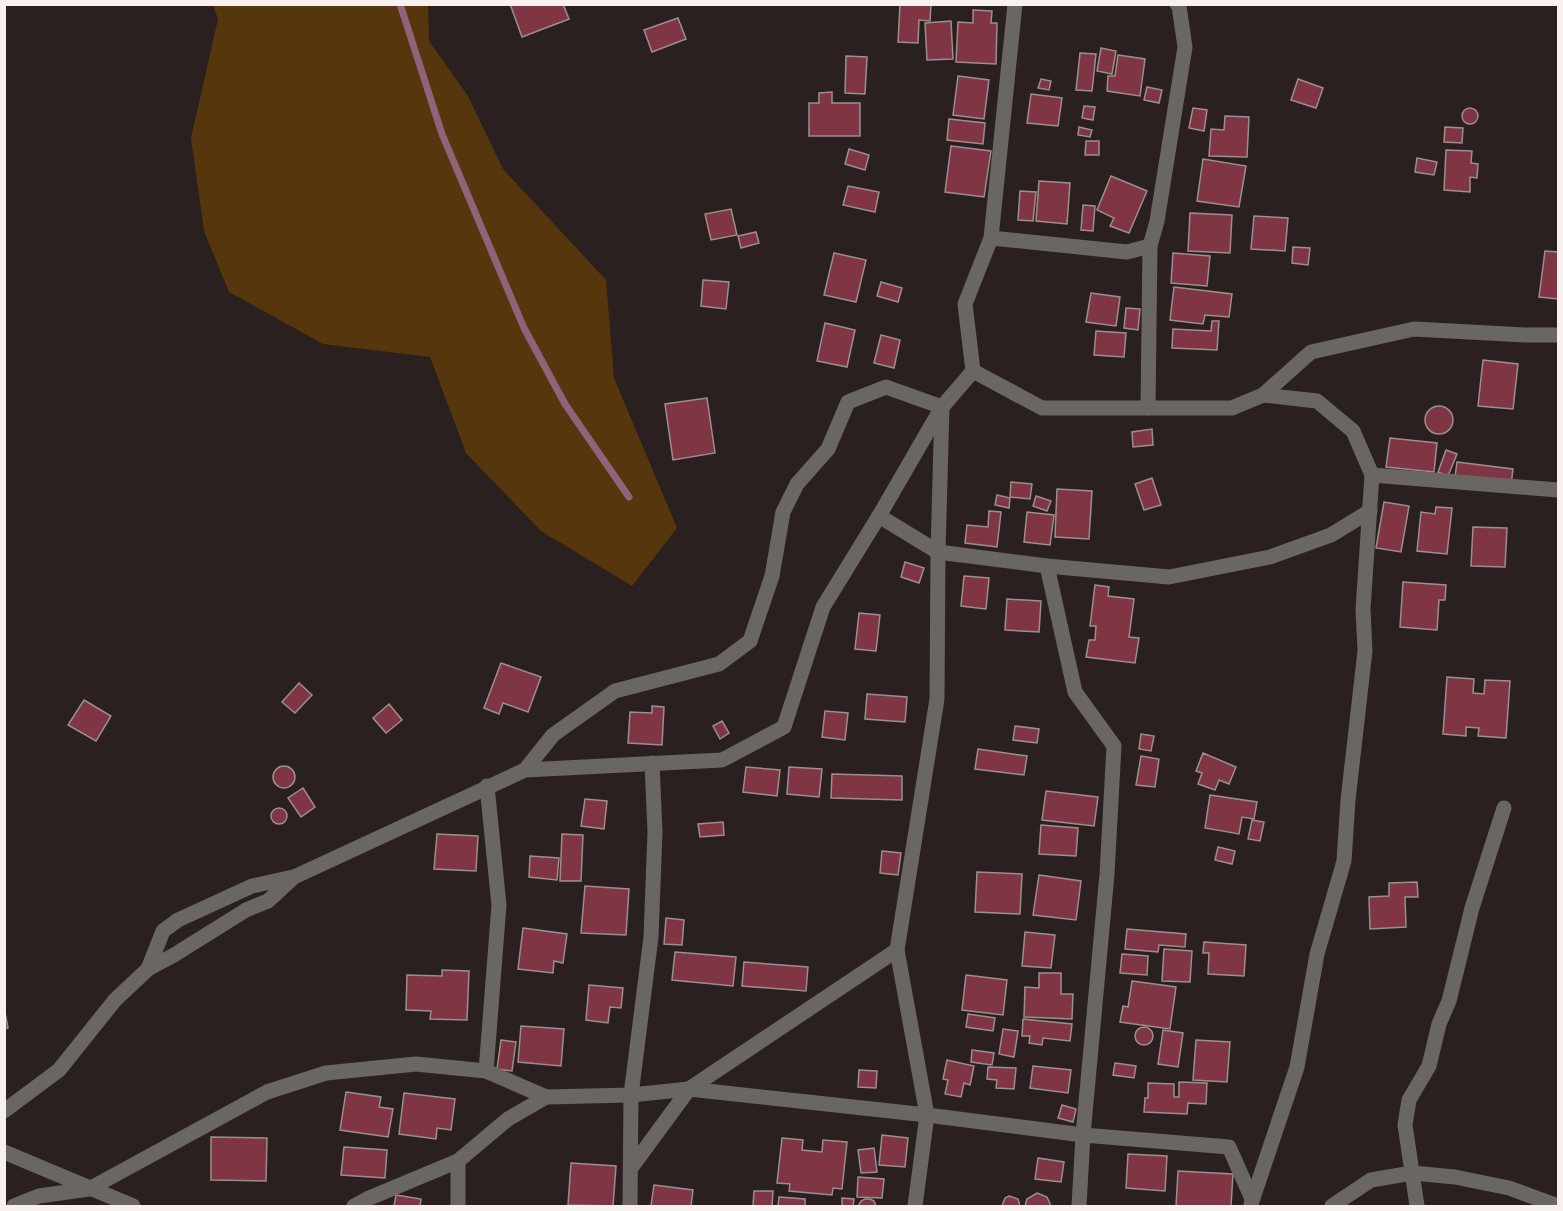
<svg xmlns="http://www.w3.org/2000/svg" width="1563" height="1211" viewBox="0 0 1563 1211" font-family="'Source Sans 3',sans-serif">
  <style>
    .green { fill: #56360c }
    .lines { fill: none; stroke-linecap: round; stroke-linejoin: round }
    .stream { stroke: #92627a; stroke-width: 7 }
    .building { fill: #803545; stroke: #9b8e90; stroke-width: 1.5 }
    .minor { stroke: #6a6663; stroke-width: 15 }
  </style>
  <rect width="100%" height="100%" fill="#2a201f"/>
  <polygon class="green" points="213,5 428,5 429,41 468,96 503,169 606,280 614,378 677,528 632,586 541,531 466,453 430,357 323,344 229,292 204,231 191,138 218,19"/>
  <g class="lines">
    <polyline class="stream" points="400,4 442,134 524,328 565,404 629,497"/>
  </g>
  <g class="building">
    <polygon points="510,4 563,4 569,19 522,37"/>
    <polygon points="900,4 931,4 930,21 919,20 918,43 898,42"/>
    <polygon points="973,10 992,11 991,23 997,23 996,64 956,62 958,22 973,23"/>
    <polygon points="678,18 686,39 652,52 644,30"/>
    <polygon points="951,21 953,59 927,60 925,23"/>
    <polygon points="1101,48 1116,51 1112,74 1097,71"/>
    <polygon points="1080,53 1096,54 1092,91 1076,90"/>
    <polygon points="1118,55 1145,59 1140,96 1107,91 1108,76 1115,76"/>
    <polygon points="846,56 867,57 865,94 845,93"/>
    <polygon points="958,76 989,80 984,119 953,115"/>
    <polygon points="1041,79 1051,81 1049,90 1038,88"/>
    <polygon points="1298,79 1323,88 1316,108 1291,100"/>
    <polygon points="1147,87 1162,90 1159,103 1144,100"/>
    <polygon points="832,92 832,103 860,103 860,136 809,136 809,103 819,103 819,93"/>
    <polygon points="1031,94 1062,98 1058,126 1027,123"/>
    <polygon points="1084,106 1095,107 1093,120 1082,118"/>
    <circle cx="1470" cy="116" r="8"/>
    <polygon points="1193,108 1207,110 1204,131 1189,128"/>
    <polygon points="1225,116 1249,117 1247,157 1209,156 1211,129 1224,130"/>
    <polygon points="949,119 985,123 983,144 947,140"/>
    <polygon points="1079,127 1092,130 1090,137 1078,135"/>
    <polygon points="1445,127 1463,128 1462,143 1444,142"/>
    <polygon points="1086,141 1099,141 1099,155 1085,155"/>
    <polygon points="951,146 991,151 984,197 945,192"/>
    <polygon points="849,149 869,155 865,170 845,164"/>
    <polygon points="1446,150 1472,151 1471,163 1478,164 1477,178 1470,177 1470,192 1444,190"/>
    <polygon points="1417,158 1437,162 1434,175 1415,172"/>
    <polygon points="1203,159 1246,166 1239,207 1197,201"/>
    <polygon points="1111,176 1147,191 1129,233 1110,226 1114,218 1097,210"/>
    <polygon points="1039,181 1070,183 1067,224 1036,221"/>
    <polygon points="848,186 879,192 875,212 843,205"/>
    <polygon points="1020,191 1036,192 1033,221 1018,220"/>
    <polygon points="1083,205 1095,206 1093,231 1081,230"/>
    <polygon points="731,209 737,235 711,240 705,214"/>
    <polygon points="1190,213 1232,215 1230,253 1188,251"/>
    <polygon points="1254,216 1288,218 1285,251 1251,249"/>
    <polygon points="756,232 759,243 741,248 738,236"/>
    <polygon points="1293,247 1310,248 1308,265 1292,263"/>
    <polygon points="1545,251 1558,252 1558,299 1539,297"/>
    <polygon points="834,253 866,260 856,302 824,295"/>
    <polygon points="1173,253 1210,256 1207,286 1171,283"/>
    <polygon points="703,280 729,282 726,309 701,306"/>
    <polygon points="881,282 902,288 898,302 877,296"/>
    <polygon points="1174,287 1232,294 1229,317 1205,315 1203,324 1170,320"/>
    <polygon points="1091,293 1120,297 1116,326 1086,322"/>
    <polygon points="1126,308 1140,309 1138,330 1124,328"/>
    <polygon points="1212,321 1219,321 1217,350 1172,348 1173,329 1211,331"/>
    <polygon points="825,323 855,330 847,367 817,361"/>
    <polygon points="1096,331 1126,333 1124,357 1094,355"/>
    <polygon points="881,335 900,340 894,368 874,363"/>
    <polygon points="1483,360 1518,364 1513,409 1478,406"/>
    <polygon points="707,398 715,453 673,460 665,404"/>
    <circle cx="1439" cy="420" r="14"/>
    <polygon points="1152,429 1153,445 1133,447 1132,432"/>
    <polygon points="1390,438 1437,443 1434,472 1386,467"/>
    <polygon points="1446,450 1457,454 1448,476 1438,472"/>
    <polygon points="1457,462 1513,469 1511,485 1455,477"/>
    <polygon points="1152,478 1161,505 1144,510 1135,484"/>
    <polygon points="1011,482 1032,484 1030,499 1010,497"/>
    <polygon points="1057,489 1092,491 1089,539 1055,537"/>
    <polygon points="997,495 1010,498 1009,508 995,505"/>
    <polygon points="1036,496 1051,501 1047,511 1033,506"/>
    <polygon points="1384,502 1409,506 1401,552 1376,548"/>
    <polygon points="1436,507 1452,508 1447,554 1417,551 1421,512 1435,514"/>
    <polygon points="989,511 1001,512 997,547 965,543 967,525 988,527"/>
    <polygon points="1027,512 1054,515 1050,545 1024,542"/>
    <polygon points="1473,527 1507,528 1505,567 1471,566"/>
    <polygon points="905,562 924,568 919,583 901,577"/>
    <polygon points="964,576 989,578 986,609 961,606"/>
    <polygon points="1403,582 1446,585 1445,600 1439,600 1437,630 1400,627"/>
    <polygon points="1095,585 1109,587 1108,596 1134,599 1129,637 1139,638 1135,663 1086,657 1089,640 1095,640 1096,626 1090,626"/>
    <polygon points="1007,599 1041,601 1039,632 1005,630"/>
    <polygon points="859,613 880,615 876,651 855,649"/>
    <polygon points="501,663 541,677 528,712 503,703 499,714 484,708"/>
    <polygon points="1447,677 1474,679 1473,693 1484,694 1485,680 1510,681 1506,738 1478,736 1479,728 1466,727 1466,736 1443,734"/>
    <polygon points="299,683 312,695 295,713 282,702"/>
    <polygon points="867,694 907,697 905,722 865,719"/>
    <polygon points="84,700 111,716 96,741 68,725"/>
    <polygon points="389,704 402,720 386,733 373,718"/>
    <polygon points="652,706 664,707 662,745 628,743 630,712 652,713"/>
    <polygon points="825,711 848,713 845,740 822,737"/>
    <polygon points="722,721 729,733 720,739 713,726"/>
    <polygon points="1015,726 1039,729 1037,743 1013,740"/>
    <polygon points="1141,734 1154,736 1151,751 1139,749"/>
    <polygon points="978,749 1027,756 1024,775 975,769"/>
    <polygon points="1203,753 1236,767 1229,784 1219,780 1215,790 1198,784 1202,773 1196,771"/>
    <polygon points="1141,756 1159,759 1155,787 1136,785"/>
    <circle cx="284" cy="777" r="11"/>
    <polygon points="746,767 780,770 777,796 743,792"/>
    <polygon points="789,767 822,769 819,797 787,794"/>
    <polygon points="832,774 902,776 902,800 831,798"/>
    <polygon points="303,788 315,807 301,817 288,798"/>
    <polygon points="1046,791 1098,797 1094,826 1042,820"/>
    <polygon points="1210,795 1257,802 1254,819 1242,817 1239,834 1205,828"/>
    <polygon points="585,799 607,801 604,829 581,826"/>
    <circle cx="279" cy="816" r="8"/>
    <polygon points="1252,820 1264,822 1260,841 1248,839"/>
    <polygon points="723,822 724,835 700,837 698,824"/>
    <polygon points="1041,825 1078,828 1076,856 1039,854"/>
    <polygon points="437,834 478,836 476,871 434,869"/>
    <polygon points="562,834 583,835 581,881 560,881"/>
    <polygon points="1218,847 1235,851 1232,864 1215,860"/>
    <polygon points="882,851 901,853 898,875 880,873"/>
    <polygon points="530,856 559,858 557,880 529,877"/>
    <polygon points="977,872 1022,874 1020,914 975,912"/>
    <polygon points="1039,875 1081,881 1076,920 1033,915"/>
    <polygon points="1417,882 1418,897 1405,897 1406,927 1370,929 1369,897 1389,896 1389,883"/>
    <polygon points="585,886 629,889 626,935 581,933"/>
    <polygon points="666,918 684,920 682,945 664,944"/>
    <polygon points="523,928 567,934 563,963 554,961 553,973 518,969"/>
    <polygon points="1127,929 1186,934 1185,947 1159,945 1158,952 1125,949"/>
    <polygon points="1025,932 1055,935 1051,968 1022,966"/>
    <polygon points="1204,942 1246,945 1244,976 1208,974 1209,953 1203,953"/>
    <polygon points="1164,949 1192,951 1190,982 1162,981"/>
    <polygon points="675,952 736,957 733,986 672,980"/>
    <polygon points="1122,954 1148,956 1147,975 1120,973"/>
    <polygon points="744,962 808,967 806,991 742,986"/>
    <polygon points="442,970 469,971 467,1020 430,1019 431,1011 406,1010 407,975 442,976"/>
    <polygon points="1039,973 1061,973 1061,994 1073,994 1072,1019 1024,1017 1025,987 1039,988"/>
    <polygon points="966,975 1007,980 1003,1015 962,1010"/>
    <polygon points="1132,981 1176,987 1170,1029 1120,1022 1123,1006 1128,1007"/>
    <polygon points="589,985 623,988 621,1008 610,1007 608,1023 586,1020"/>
    <polygon points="4,1007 8,1028 4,1029"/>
    <polygon points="968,1014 995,1018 993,1031 966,1027"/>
    <polygon points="1023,1019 1072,1024 1070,1041 1043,1038 1042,1045 1029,1043 1030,1036 1022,1036"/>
    <polygon points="521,1026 564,1029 561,1066 518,1062"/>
    <circle cx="1144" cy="1036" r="9"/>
    <polygon points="1003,1029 1018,1031 1014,1057 999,1054"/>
    <polygon points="1163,1030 1183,1033 1178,1067 1158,1064"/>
    <polygon points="501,1040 516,1042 512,1071 497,1069"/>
    <polygon points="1196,1040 1230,1042 1227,1082 1193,1080"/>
    <polygon points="972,1050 994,1053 992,1065 971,1062"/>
    <polygon points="947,1060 974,1066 970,1085 964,1083 961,1097 945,1094 948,1080 943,1079"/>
    <polygon points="1115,1063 1136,1066 1134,1078 1113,1075"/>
    <polygon points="1033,1066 1071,1070 1068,1093 1030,1088"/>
    <polygon points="988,1067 1016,1068 1014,1089 996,1088 997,1080 987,1079"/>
    <polygon points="859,1070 877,1071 876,1088 858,1087"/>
    <polygon points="1179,1082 1207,1083 1206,1104 1188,1103 1187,1114 1144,1112 1145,1098 1148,1098 1148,1083 1174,1084 1174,1097 1179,1097"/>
    <polygon points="346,1092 381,1097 379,1107 393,1109 388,1137 340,1130"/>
    <polygon points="404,1093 455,1099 451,1130 437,1128 436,1139 399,1134"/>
    <polygon points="1062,1105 1076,1109 1073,1122 1058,1118"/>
    <polygon points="882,1135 908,1138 905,1167 879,1165"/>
    <polygon points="211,1137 267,1138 266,1181 211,1180"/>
    <polygon points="782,1138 803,1140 802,1150 822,1152 823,1140 847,1142 842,1189 833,1188 832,1195 789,1191 790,1184 777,1183"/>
    <polygon points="344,1147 387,1150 385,1178 341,1175"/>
    <polygon points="874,1148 877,1172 861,1173 858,1150"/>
    <polygon points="1128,1154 1167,1156 1165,1191 1126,1188"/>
    <polygon points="1038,1158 1064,1162 1061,1182 1035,1179"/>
    <polygon points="571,1163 616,1166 613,1206 568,1205"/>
    <polygon points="1178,1171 1233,1174 1231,1206 1176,1206"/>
    <polygon points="858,1177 884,1179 882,1198 857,1197"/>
    <polygon points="654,1185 693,1190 691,1206 651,1206"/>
    <polygon points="754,1191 773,1191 772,1206 753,1206"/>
    <polygon points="1037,1193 1047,1197 1051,1206 1025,1206 1027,1199"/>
    <polygon points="396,1195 421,1199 420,1206 394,1206"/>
    <polygon points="1009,1196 1018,1199 1020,1206 1002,1206 1005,1198"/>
    <polygon points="779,1197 805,1199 805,1206 778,1206"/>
    <polygon points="842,1198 854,1199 853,1206 842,1206"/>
    <polygon points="865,1199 870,1199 874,1201 876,1206 858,1206 861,1201"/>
  </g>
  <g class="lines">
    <g class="minor">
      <polyline points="991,238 1127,252 1150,246 1157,221 1185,47 1179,6 1177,4"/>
      <polyline points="973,371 1042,408 1232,408 1263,395 1311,352 1414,329 1525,335 1558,335"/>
      <polyline points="1148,408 1150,246"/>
      <polyline points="1372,475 1558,490"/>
      <polyline points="879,516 938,552 1047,566 1169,577 1270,557 1331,535 1370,511"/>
      <polyline points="1047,566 1075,692 1114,746 1107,874 1083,1135 1079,1206"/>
      <polyline points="525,770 553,735 615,691 719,664 750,641 772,576 783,512 797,484 828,449 848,402 886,387 942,407 938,552 937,699 897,950 927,1115 915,1206"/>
      <polyline points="148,969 163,931 178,920 252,886 293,877"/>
      <polyline points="486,1071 499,905 487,786"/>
      <polyline points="4,1111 59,1070 115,1000 148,969 174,955 246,910 268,901 294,877 525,770 722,760 784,727 823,607 879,516 942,407 973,371 965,304 991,238 1015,4"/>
      <polyline points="4,1152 133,1206"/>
      <polyline points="458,1161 458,1206"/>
      <polyline points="631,1168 689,1089 897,950"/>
      <polyline points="1251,1204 1297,1067 1317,954 1344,861 1348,800 1365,651 1363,609 1372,475 1353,431 1317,401 1263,395"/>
      <polyline points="14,1206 39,1196 89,1189 267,1092 326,1073 416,1064 486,1071 546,1097"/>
      <polyline points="354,1206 367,1199 458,1161 508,1119 546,1097 631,1095 689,1089 927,1115 1083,1135 1229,1147 1252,1199"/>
      <polyline points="630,1206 631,1095 651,937 655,832 652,763"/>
      <polyline points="1332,1206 1371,1180 1412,1173 1455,1177 1509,1188 1558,1206"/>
      <polyline points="1417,1206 1405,1125 1409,1100 1429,1066 1439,1024 1449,1001 1472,908 1504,808"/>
    </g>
  </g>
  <rect width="1563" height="1211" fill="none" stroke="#f8f1f0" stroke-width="12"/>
</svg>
